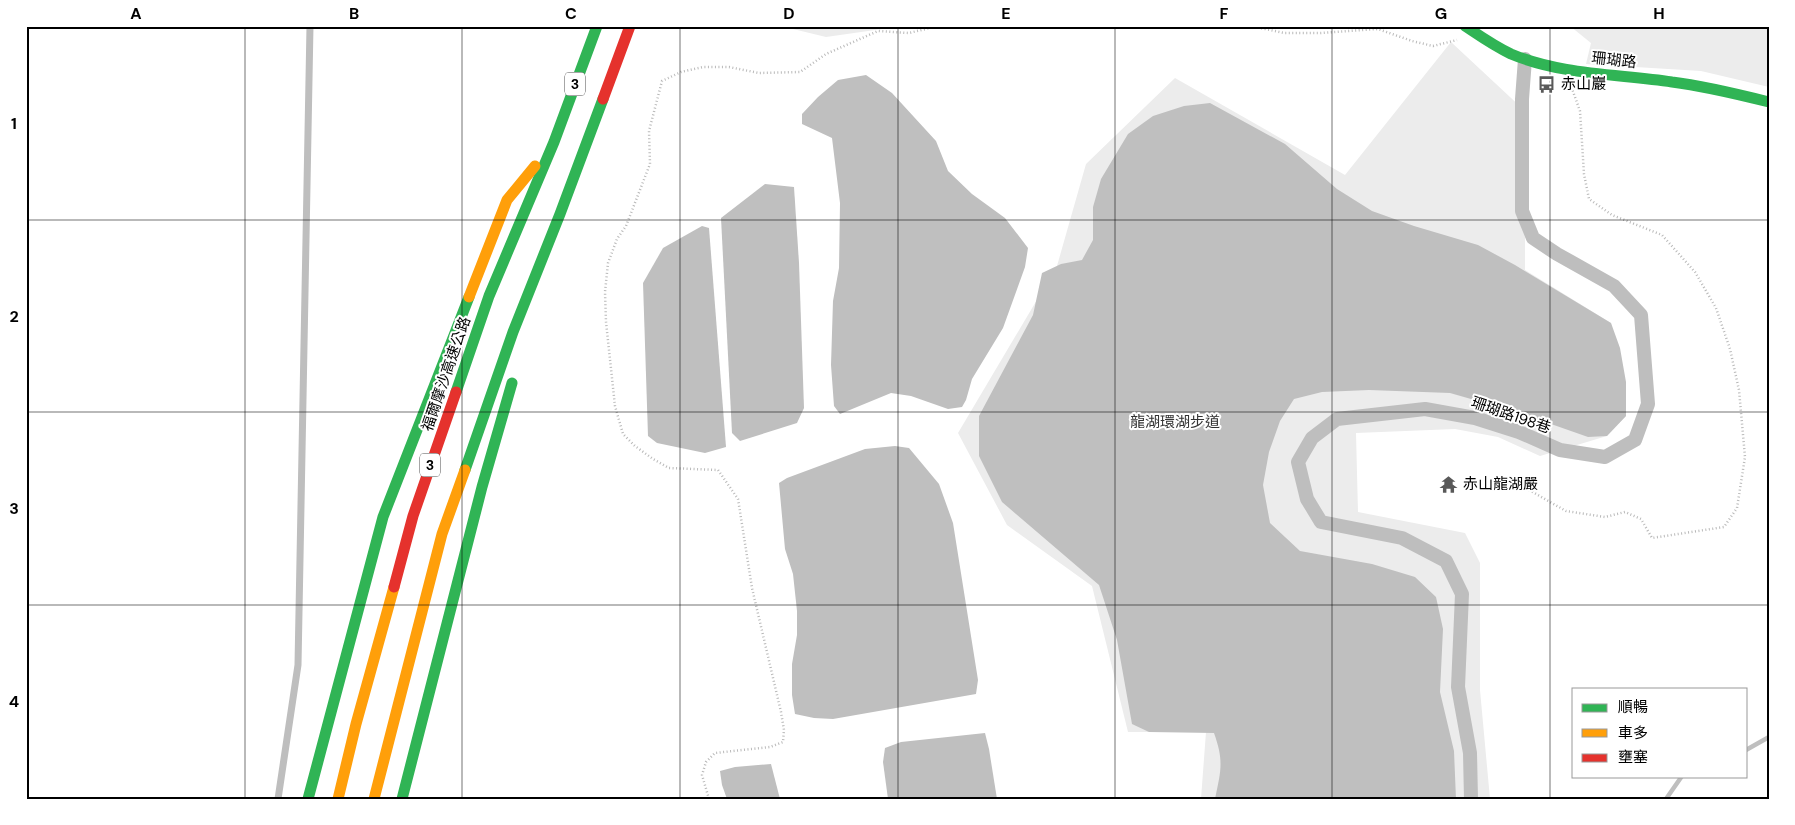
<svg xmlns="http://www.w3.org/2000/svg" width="1795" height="825" viewBox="0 0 1795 825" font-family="'DM Sans','Noto Sans TC',sans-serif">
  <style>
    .green { fill: #ececec }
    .water { fill: #bfbfbf }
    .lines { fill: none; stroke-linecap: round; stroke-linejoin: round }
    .stream { stroke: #bfbfbf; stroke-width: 4.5 }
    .path { stroke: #b9b9b9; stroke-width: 2.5; stroke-dasharray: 1 2.5; stroke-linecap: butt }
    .lane { stroke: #bebebe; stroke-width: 7 }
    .street { stroke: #bebebe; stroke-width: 14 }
    .fast { stroke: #30b455; stroke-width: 11 }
    .slow { stroke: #ff9f0a; stroke-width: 11 }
    .jam { stroke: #e5322d; stroke-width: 11 }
    .grid { fill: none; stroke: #000; stroke-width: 1; stroke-opacity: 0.55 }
    .labels { text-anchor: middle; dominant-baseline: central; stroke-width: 4; stroke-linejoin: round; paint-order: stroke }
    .shield { fill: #fff; stroke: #4c4c4c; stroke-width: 1 }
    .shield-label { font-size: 14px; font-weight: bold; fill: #000 }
    .street-label { font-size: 15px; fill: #000; stroke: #fff }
    .poi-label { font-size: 15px; fill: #000; stroke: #fff; text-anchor: start }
    .park-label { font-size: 15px; fill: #333; stroke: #fff }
    .neatline { fill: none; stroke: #000; stroke-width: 2 }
    .grid-label { font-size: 16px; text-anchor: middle; font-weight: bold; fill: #000 }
  </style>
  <rect width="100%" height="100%" fill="#fff"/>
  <g class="green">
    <polygon points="794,26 903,26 826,37 793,29"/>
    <polygon points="1570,26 1769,26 1769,87 1701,71 1586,64 1591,43"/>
    <polygon points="1451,42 1525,111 1525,270 1611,323 1626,416 1607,436 1540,456 1498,437 1455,429 1356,433 1358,512 1465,533 1480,563 1480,690 1490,799 1201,799 1206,732 1128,732 1092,586 1007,525 958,433 1057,266 1086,164 1175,78 1345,175"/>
  </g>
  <g class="water">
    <polygon points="866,75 892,93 936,141 948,171 972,194 1005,218 1028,248 1025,267 1003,328 972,379 966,400 962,407 948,409 911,396 891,393 840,414 834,406 831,365 833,301 839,268 840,203 832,138 802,124 802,114 818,97 838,80"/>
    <path d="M1210,103L1285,144L1337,189L1372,211L1414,226L1478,245L1515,265L1611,323L1620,348L1626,382V416L1607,436L1588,437L1520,413L1450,393L1369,390L1322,392L1294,399L1280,421L1269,452L1263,485L1270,523L1300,551L1372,564L1415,577L1436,597L1443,629L1440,692L1454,751L1456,799H1215C1221,770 1224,761 1214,733L1149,732L1132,724L1117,640L1099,585L1002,502L979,456V416L1033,315L1042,273L1061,264L1082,260L1093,240V207L1101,179L1128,134L1153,116L1184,106Z"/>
    <polygon points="765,184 794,187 799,263 804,408 797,423 740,441 732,433 721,218"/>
    <polygon points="702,226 709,228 726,447 705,453 657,443 648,436 643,283 663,248"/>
    <polygon points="895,446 909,448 939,484 953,523 978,680 976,694 833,719 814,718 795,714 792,695 792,664 797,635 797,611 793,574 785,549 779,483 787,478 865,449"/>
    <polygon points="985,733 989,749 997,799 888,799 883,762 885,748 901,742"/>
    <polygon points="771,764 780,799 727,799 722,785 720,771 735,767"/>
  </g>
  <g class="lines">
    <g class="stream">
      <polyline points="1746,750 1769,737"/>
      <polyline points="1666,799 1682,776"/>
    </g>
    <g class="path">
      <polyline points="1251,26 1284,33 1321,33 1378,29 1412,41 1433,46 1457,40"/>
      <polyline points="1529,490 1566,511 1605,517 1625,512 1641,519 1652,538 1724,527 1737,508 1745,457 1739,390 1730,349 1716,308 1695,272 1662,235 1612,215 1589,199 1584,174 1580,111 1571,86"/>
      <polyline points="709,799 702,775 706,762 715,753 770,747 783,742 784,730 781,712 752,588 738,499 718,470 669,468 653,459 635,446 623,434 615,406 606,322 605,292 608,263 617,239 626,226 650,164 649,131 662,81 681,72 703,67 729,67 759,73 800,72 826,54 878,31 909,33 938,26"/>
    </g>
    <polyline class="lane" points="278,799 298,665 310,26"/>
    <polyline class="street" points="1471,799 1470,753 1458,687 1462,594 1446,561 1402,538 1321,522 1307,499 1298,462 1312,438 1337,419 1425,409 1475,418 1519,432 1560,450 1605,457 1635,440 1648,404 1641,315 1614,286 1557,254 1533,238 1522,211 1522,99 1525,59"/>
    <g class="fast">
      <path d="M1465,26C1480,36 1494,46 1511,54C1561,75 1618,74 1672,82C1705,86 1737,94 1769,102"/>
      <polyline points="456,392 489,296 554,142 597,26"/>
      <polyline points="465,470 513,332 560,214 603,99"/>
      <polyline points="308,799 383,517 469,297"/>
      <polyline points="402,799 482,487 512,383"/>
    </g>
    <g class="slow">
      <polyline points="469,297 507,200 535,166"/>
      <polyline points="338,799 356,724 394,587"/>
      <polyline points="374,799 442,534 465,470"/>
    </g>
    <g class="jam">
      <polyline points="603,99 630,26"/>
      <polyline points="394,587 413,516 456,392"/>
    </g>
  </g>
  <path class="grid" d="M245,26V799M462,26V799M680,26V799M898,26V799M1115,26V799M1332,26V799M1550,26V799M26,220H1769M26,412H1769M26,605H1769"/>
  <defs>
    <symbol id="bus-bare" viewBox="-9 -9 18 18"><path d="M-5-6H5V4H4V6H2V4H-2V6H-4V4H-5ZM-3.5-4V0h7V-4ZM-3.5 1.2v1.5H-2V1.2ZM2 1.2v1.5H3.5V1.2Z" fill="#595959" stroke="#fff" stroke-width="2.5" paint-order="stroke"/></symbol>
    <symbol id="temple-bare" viewBox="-9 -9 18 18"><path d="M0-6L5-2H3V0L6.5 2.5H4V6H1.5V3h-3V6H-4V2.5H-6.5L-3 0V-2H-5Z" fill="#595959" stroke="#fff" stroke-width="2.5" paint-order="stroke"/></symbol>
  </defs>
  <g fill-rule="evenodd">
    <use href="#bus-bare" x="1534" y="72" width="25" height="25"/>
    <use href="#temple-bare" x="1436" y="472" width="25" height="25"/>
  </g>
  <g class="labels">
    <g class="shield">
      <rect x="565" y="72.5" width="20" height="23" rx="4"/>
      <rect x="420" y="453.5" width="20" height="23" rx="4"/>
    </g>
    <g class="shield-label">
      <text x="575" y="84">3</text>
      <text x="430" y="465">3</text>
    </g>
    <g class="street-label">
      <text transform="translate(1614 60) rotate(6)">珊瑚路</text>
      <text transform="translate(446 374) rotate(-71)">福爾摩沙高速公路</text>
      <text transform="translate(1511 415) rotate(19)">珊瑚路198巷</text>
    </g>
    <g class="poi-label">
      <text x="1561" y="84">赤山巖</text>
      <text x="1463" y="484">赤山龍湖嚴</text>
    </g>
    <g class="park-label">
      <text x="1175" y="422">龍湖環湖步道</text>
    </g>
  </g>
  <rect width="1795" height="825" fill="none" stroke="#ffffff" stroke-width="55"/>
  <rect x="1572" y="688" width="175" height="90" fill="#ffffff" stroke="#999999"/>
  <rect x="1582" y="704" width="25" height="8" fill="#30b455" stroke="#999999"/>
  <text x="1618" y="712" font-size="15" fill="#000000">順暢</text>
  <rect x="1582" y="729" width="25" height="8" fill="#ff9f0a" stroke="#999999"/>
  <text x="1618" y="738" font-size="15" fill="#000000">車多</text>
  <rect x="1582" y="754" width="25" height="8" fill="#e5322d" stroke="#999999"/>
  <text x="1618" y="762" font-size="15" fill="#000000">壅塞</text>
  <rect x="28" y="28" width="1740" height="770" class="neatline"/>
  <g class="grid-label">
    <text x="136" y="19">A</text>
    <text x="354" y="19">B</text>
    <text x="571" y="19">C</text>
    <text x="789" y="19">D</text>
    <text x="1006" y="19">E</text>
    <text x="1224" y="19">F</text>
    <text x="1441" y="19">G</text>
    <text x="1659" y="19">H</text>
    <text x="14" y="129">1</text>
    <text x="14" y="322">2</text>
    <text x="14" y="514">3</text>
    <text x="14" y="707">4</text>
  </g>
</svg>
